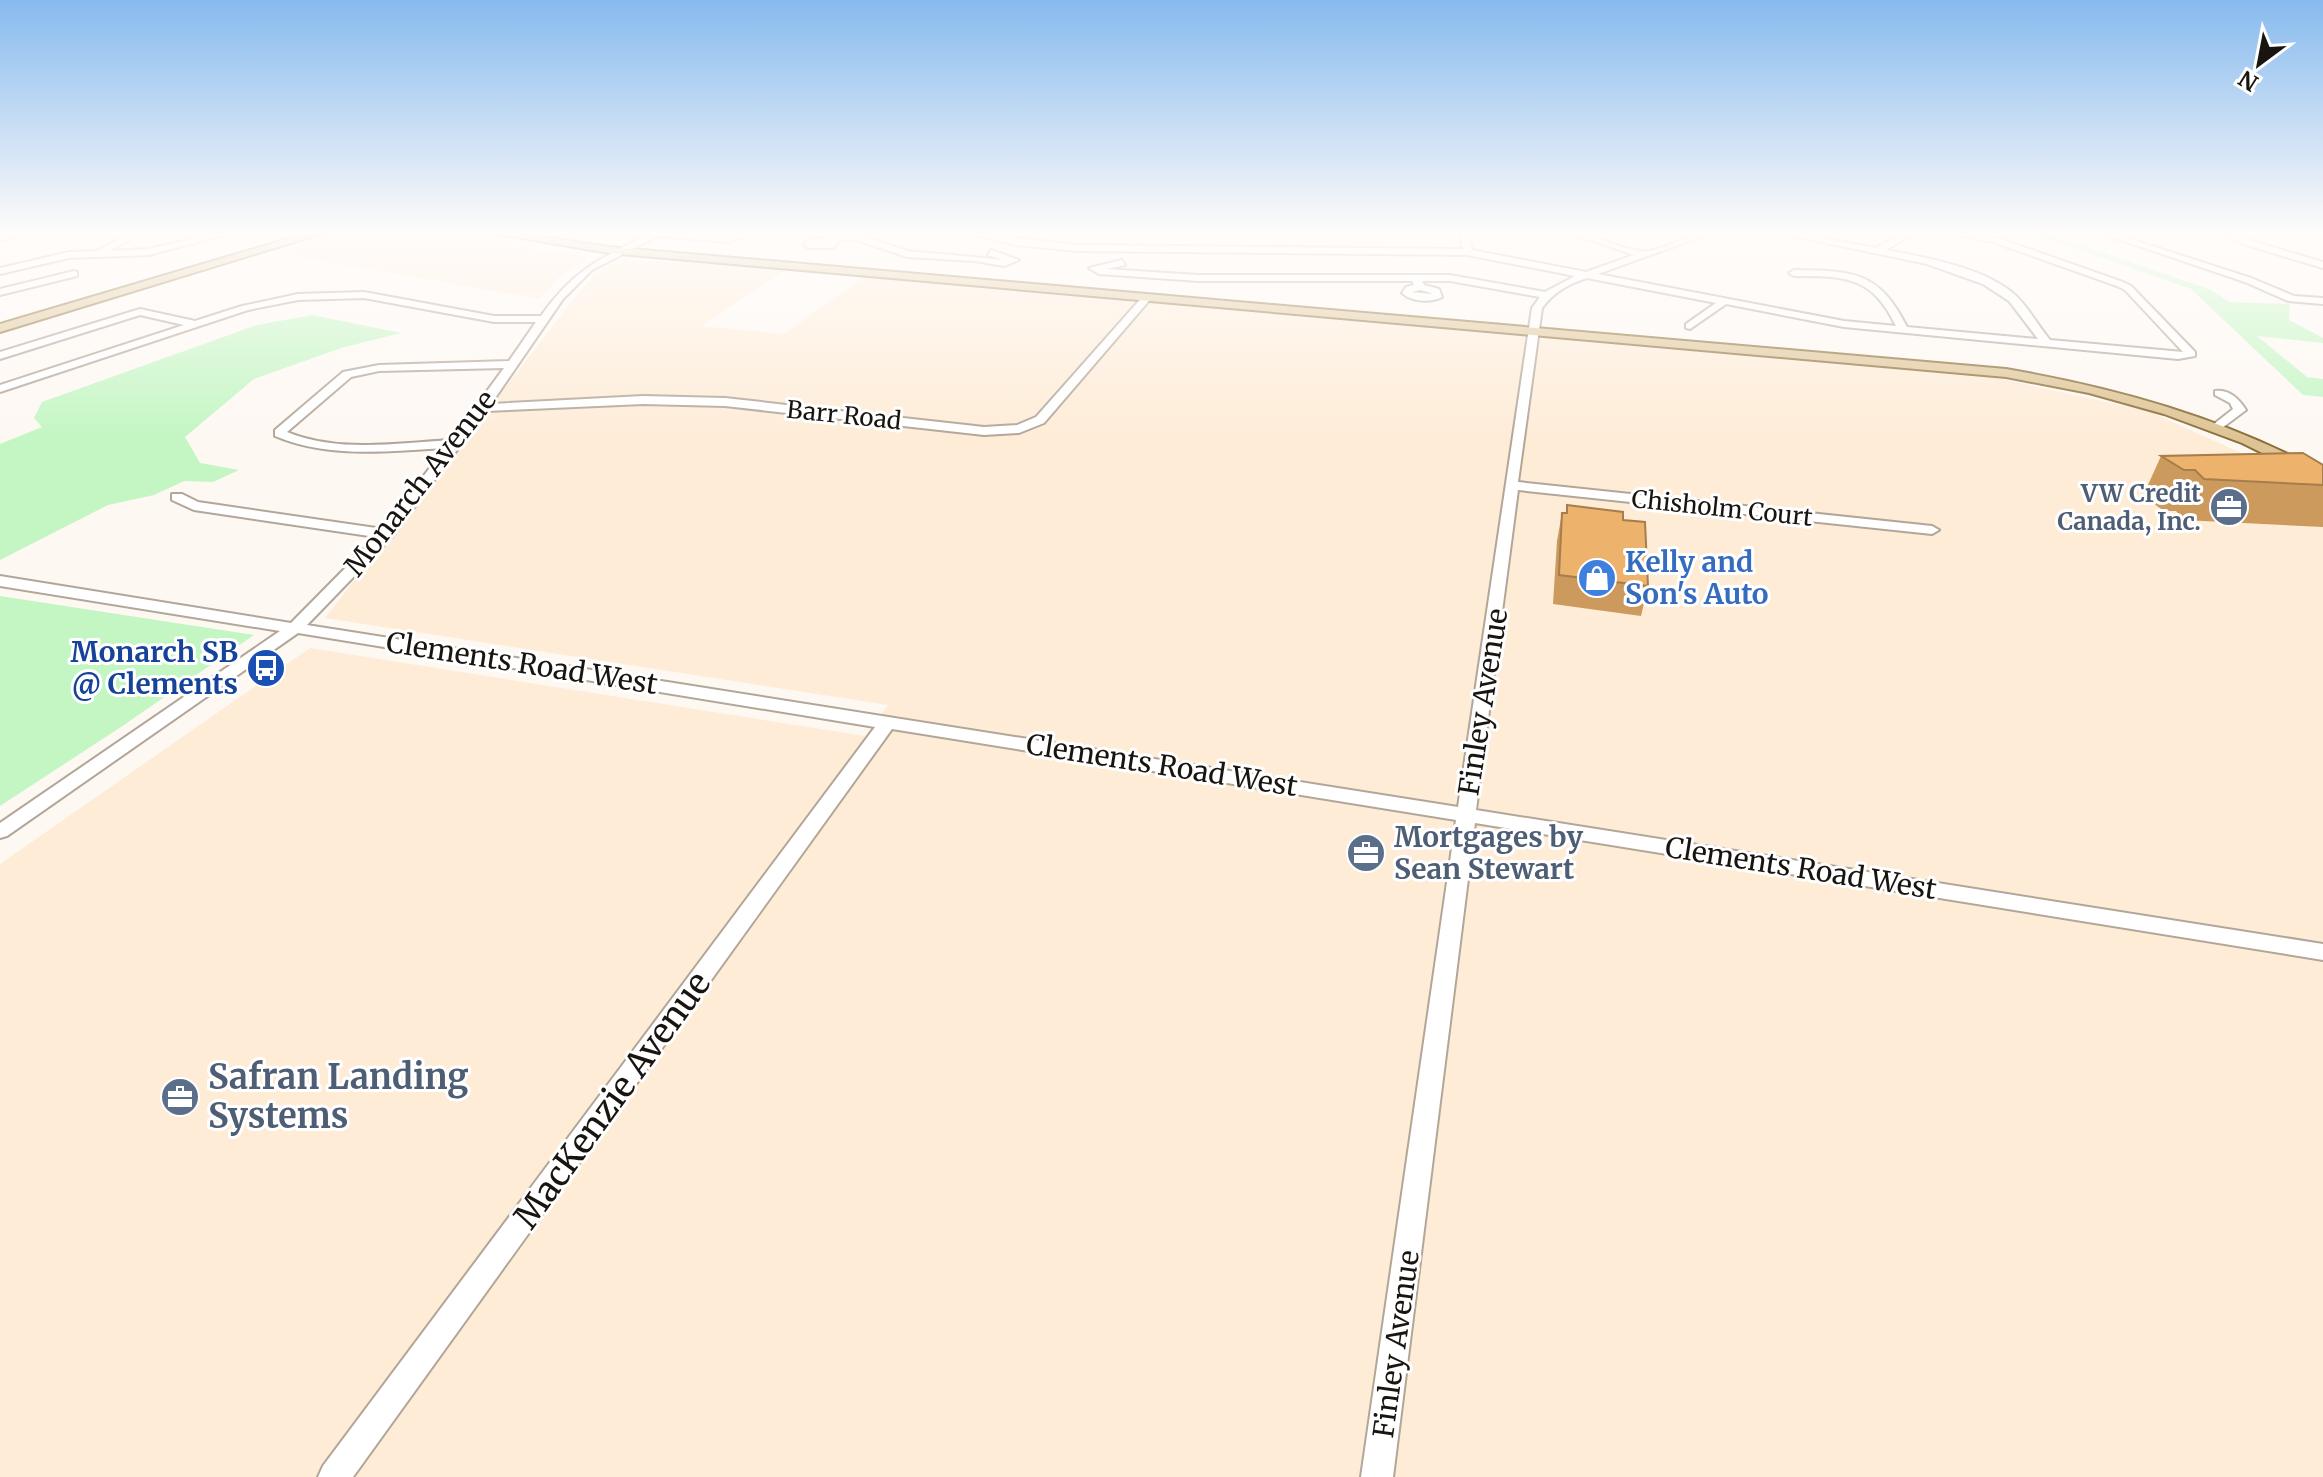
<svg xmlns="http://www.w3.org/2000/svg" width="2323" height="1477" viewBox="0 0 2323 1477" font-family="Merriweather,serif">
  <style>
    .built { fill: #feecd7 }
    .green { fill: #c3f6c3 }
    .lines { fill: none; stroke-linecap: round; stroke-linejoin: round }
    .minor-casing { stroke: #b2a699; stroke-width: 4 }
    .major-casing { stroke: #8a6d37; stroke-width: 4 }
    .minor { fill: #fff; fill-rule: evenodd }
    .major { fill: #dec494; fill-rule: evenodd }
    .wall { fill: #cc9a5d }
    .building { fill: #edb36c; stroke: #a67d4c; stroke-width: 2 }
    .labels { text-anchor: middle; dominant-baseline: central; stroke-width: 6; stroke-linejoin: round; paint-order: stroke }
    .far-street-label { font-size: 24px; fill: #18140f; stroke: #fff }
    .far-service-label { font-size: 24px; font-weight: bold; fill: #4e5e75; stroke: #fff; text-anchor: end }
    .street-label { font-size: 28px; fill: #18140f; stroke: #fff }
    .shop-label { font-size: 28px; font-weight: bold; fill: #366cbe; stroke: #fff; text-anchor: start }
    .transit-label { font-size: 28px; font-weight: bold; fill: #164399; stroke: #fff; text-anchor: end }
    .service-label { font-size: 28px; font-weight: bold; fill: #4e5e75; stroke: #fff; text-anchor: start }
    .near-service-label { font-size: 34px; font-weight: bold; fill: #4e5e75; stroke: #fff; text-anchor: start }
    .near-street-label { font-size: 34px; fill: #18140f; stroke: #fff }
  </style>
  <rect width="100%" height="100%" fill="#fef8f3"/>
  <g class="built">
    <polygon points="339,232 429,232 587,257 557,279 540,299 271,252"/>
    <polygon points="620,259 787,269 701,326 784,334 865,276 1988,376 2148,411 2290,475 2323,495 2323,1477 0,1477 0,864 310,648 865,736 888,705 325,618 577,295 596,273"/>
  </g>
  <g class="green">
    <polygon points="2029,232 2042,232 2185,281 2209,289 2230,302 2290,304 2289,320 2323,338 2323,343 2257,336 2307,377 2323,379 2323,397 2303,395 2191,289"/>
    <polygon points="312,315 401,333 341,348 254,379 185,437 200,463 239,470 213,482 184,481 154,495 108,505 0,560 0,444 42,427 34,418 42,402 257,325"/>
    <polygon points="0,596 254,635 121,727 0,806"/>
  </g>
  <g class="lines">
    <defs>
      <g id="minor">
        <polygon points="14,232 28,232 0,241 0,235"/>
        <polygon points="107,232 117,232 129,240 109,251 149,249 221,232 235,232 149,255 69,258 0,274 0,268 69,252 97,251 118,240"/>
        <path d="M653,232L727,236L758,232L727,242L658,236L592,270L563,299L491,404L643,396L725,398L984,427L1017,425L1036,417L1145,294L1153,296L1044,423L1019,433L984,435L725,406L643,404L486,411L392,537L307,625L1458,807L1532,308L1540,297L1450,281H1422L1424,285L1439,289L1442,297C1431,303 1412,302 1402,293L1406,287L1414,285L1412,281H1198L1099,274L1089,268L1122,260L1125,265L1106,269L1198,275H1450L1545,292L1575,276L1467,255L1078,251L1015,245L963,232L1078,245L1463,249L1459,232H1467L1472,250L1586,272L1634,255L1567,232C1593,232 1615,248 1641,251C1659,254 1691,232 1714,232L1598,274L1844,321L1896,326C1872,276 1845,276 1794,276L1789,273L1794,270C1853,271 1879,271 1907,327L2038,339L2009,301L1983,284L1927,264L1773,232H1790L1876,248L1905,232H1915L1886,250C1924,257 1986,268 2015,295C2029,308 2038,326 2050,340L2183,352L2125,290L2117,286L1993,242L1943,232L1998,238L2123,282L2131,286L2195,352V356L2178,359L1844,327L1726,304L1690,329L1686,328V324L1716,303L1587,278C1568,284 1554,292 1542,308L1518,482L1932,526L1939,530L1932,534L1518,490L1476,810L2323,944V960L1475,823L1393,1477H1361L1456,820L892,729L353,1477H318L323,1466L875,727L298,633L7,836L0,838V823L280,631L0,586V576L291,623L376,537L194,510L172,500V494H182L198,502L383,529L445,448C388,451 329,459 275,436V430L343,372L379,365L509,361L536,322H494L364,298L298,300L248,310L0,392V385L184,325L140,315L0,359V352L140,309L195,321L242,306L298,294L364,292L494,316H541C574,269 603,257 653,232ZM1420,290L1431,293L1432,294L1412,292ZM504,368L451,440C398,443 338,453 287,432L351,377L379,371Z"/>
        <polygon points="838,232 850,232 908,251 1004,260 988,255 991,250 1019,260 1004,266 975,261 907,257 854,239 839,241 833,248 808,248 804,245 808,240 844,236"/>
        <polygon points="2097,232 2109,232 2251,278 2294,296 2323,298 2323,304 2288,301 2245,282"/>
        <polygon points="2221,232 2232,232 2252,241 2323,262 2323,268 2246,245"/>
        <polygon points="74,271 77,272 77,276 0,295 0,289"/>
        <path d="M2215,391C2229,389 2239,399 2246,410L2218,431L2214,430V424L2233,409L2230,403L2215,395Z"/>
      </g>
      <g id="major">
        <polygon points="311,232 327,232 0,332 0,324"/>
        <path d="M486,232H511L609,247L2006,369C2117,388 2223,418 2323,472V483L2242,443L2164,414L2089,393L2006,377L609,253Z"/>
      </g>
    </defs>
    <use href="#minor" class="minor-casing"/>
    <use href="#major" class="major-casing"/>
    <use href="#minor" class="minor"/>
    <use href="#major" class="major"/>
  </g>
  <g class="wall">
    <polygon points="2161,456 2323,465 2323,527 2184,520 2176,511 2164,511 2143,496"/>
    <polygon points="1567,505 1623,520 1648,586 1641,616 1553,604 1557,541 1562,513 1566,513"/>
  </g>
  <g class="building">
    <polygon points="2303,453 2323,465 2323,485 2204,479 2195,470 2184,470 2161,456"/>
    <polygon points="1567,505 1623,512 1623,520 1645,522 1648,586 1559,575 1562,513 1567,513"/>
  </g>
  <linearGradient id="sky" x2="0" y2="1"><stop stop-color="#87baee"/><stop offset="0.53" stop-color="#fffcfa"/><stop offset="1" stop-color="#fffcfa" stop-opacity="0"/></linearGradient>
  <rect width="2323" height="439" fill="url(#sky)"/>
  <defs>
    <symbol id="office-disc" viewBox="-11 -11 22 22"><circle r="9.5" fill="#5c6f8a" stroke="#fff"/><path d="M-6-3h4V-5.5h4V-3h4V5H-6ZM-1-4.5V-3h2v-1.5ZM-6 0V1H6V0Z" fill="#fff"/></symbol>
    <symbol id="shop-disc" viewBox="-11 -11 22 22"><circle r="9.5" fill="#3f7fe0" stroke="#fff"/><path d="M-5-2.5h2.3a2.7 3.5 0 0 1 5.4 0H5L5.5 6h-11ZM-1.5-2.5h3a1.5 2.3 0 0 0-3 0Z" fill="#fff"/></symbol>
    <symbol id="bus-disc" viewBox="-11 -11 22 22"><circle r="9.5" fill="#1a4fb4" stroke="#fff"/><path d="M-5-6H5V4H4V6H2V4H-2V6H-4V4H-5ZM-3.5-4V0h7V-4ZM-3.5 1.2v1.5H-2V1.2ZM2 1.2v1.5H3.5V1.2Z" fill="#fff"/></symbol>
  </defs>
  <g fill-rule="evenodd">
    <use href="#office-disc" x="2207" y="485" width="44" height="44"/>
    <use href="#shop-disc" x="1575" y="556" width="44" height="44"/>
    <use href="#bus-disc" x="244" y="646" width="44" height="44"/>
    <use href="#office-disc" x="1344" y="831" width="44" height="44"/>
    <use href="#office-disc" x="158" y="1075" width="44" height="44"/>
  </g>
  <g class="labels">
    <g class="far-street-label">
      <text transform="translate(844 415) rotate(6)">Barr Road</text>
      <text transform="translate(1722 508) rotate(6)">Chisholm Court</text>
    </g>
    <g class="far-service-label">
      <text x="2201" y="493">VW Credit<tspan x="2201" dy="28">Canada, Inc.</tspan></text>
    </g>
    <g class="street-label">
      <text transform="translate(420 483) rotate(-52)">Monarch Avenue</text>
      <text transform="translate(522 663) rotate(9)">Clements Road West</text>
      <text transform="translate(1483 702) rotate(-81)">Finley Avenue</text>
      <text transform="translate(1162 765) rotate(9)">Clements Road West</text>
      <text transform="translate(1801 868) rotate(9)">Clements Road West</text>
      <text transform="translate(1396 1344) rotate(-82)">Finley Avenue</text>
    </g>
    <g class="shop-label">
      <text x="1625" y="562">Kelly and<tspan x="1625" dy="32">Son's Auto</tspan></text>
    </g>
    <g class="transit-label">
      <text x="238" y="652">Monarch SB<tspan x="238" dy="32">@ Clements</tspan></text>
    </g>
    <g class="service-label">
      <text x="1394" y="837">Mortgages by<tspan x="1394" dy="32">Sean Stewart</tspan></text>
    </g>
    <g class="near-service-label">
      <text x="208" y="1077">Safran Landing<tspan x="208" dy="39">Systems</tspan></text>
    </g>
    <g class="near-street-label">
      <text transform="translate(612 1100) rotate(-54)">MacKenzie Avenue</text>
    </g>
  </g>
  <g transform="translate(2259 64) rotate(212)" stroke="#ffffff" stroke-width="6" paint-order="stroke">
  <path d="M0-6L14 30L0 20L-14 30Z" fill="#18140f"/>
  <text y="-12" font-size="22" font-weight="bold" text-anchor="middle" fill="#18140f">N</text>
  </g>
</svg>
